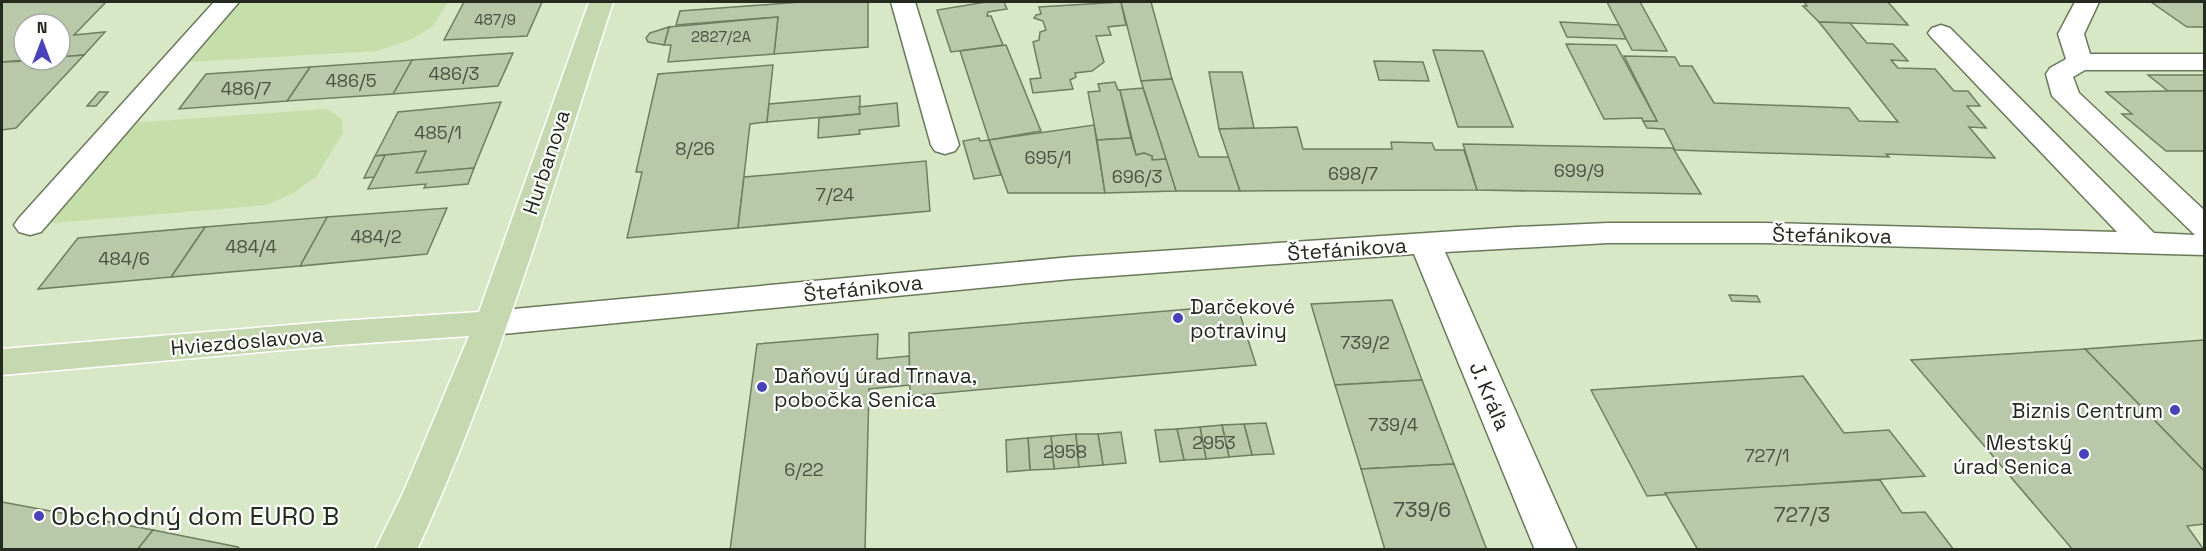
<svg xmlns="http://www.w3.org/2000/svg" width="2206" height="551" viewBox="0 0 2206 551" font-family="'Space Grotesk',sans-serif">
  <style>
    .green { fill: #c5deaa }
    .building { fill: #b8c8a8; stroke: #6f7d60; stroke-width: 1.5 }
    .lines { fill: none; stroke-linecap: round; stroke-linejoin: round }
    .minor-casing { stroke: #69785a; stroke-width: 3 }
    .major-casing { stroke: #fff; stroke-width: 3 }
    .minor { fill: #fff; fill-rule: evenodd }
    .major { fill: #c5d8b0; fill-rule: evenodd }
    .poi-dot { fill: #4943b9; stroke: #fff; stroke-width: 2 }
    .labels { text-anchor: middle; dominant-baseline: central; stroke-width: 4.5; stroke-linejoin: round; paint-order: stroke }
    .far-number-label { font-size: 15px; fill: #495240 }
    .number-label { font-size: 18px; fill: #495240 }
    .street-label { font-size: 21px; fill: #242a1e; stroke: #fff }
    .poi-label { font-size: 21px; fill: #242a1e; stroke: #fff; text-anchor: start }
    .near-number-label { font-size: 21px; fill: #495240 }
    .near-poi-label { font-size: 26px; fill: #242a1e; stroke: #fff; text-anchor: start }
  </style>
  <rect width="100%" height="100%" fill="#d8e8c7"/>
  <g class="green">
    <polygon points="227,2 448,2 433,26 410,40 377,51 172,63"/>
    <polygon points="327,109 342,119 343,133 316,177 295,192 267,205 30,225 119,124"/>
  </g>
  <g class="building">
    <polygon points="2,2 106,2 74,35 105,32 84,55 60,57 60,24 24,24 25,60 2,62"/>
    <polygon points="464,2 542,2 527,36 444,40"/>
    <polygon points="801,2 868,2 868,47 774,54 778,17 676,25 680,11"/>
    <polygon points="986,2 1004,2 1007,9 988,12 987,16 991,16 1003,45 951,52 937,10"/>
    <polygon points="1121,2 1126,25 1108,27 1111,35 1096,36 1104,62 1092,71 1075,73 1076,77 1070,80 1073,89 1033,93 1030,79 1041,78 1033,42 1039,40 1040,32 1046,30 1043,21 1034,18 1036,15 1041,14 1039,7"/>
    <polygon points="1121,2 1151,2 1172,79 1141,81"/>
    <polygon points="1607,2 1640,2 1667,51 1632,50"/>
    <polygon points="1804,2 1888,2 1908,25 1819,22 1803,6 1807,6"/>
    <polygon points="2151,2 2204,2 2204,27 2187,27"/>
    <polygon points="778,17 774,54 668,62 671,45 664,45 669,27"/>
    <polygon points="1560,22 1619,25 1626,39 1567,37"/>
    <polygon points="1819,22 1850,23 1867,43 1893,44 1908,61 1891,60 1898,68 1935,69 1954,91 1968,91 1980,106 1967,106 1986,128 1969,127 1995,158 1886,154 1889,157 1675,150 1664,129 1647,128 1643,121 1657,121 1624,56 1675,57 1680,66 1692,66 1714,103 1849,108 1859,121 1898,122"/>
    <polygon points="669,27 664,45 648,42 646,38 650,33"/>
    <polygon points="1566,44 1616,45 1657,121 1643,121 1642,118 1604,119"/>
    <polygon points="1006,45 1041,131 989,140 960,51"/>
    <polygon points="1433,50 1483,51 1513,127 1458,127"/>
    <polygon points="513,53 498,86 393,94 412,60"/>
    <polygon points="84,55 16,128 2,130 2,62 60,60 60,57"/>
    <polygon points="412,60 393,94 287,101 310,67"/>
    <polygon points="1374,61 1423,62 1429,81 1379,80"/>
    <polygon points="773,65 767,122 750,124 738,228 627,238 642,172 636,172 658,74"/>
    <polygon points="310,67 287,101 179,109 206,74"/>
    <polygon points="1209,72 1242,72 1254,128 1219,129"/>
    <polygon points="2148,75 2204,75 2204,91 2168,91"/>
    <polygon points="1172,79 1199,157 1229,157 1240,191 1176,191 1141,81"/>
    <polygon points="1115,82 1118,90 1120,90 1131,138 1097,140 1088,92 1100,91 1098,84"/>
    <polygon points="1143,88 1166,159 1152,160 1152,156 1144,153 1136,155 1120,90"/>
    <polygon points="2168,91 2204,91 2204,151 2166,151 2122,114 2132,114 2106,92"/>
    <polygon points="99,92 108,92 96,106 87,106"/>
    <polygon points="860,96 860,114 767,122 769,104"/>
    <polygon points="501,102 474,168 416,173 426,151 375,156 398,112"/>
    <polygon points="897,103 899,126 859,130 860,134 818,138 819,118 860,114 859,107"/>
    <polygon points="1094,125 1105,193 1008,193 989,140"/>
    <polygon points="1297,127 1303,149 1392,149 1391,142 1432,143 1435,150 1464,150 1477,190 1240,191 1219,129"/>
    <polygon points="979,138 980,141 989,140 1001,175 974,179 963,141"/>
    <polygon points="1131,138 1136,155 1144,153 1152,156 1152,160 1166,159 1176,191 1105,193 1097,140"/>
    <polygon points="1463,144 1673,148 1701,194 1477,190"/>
    <polygon points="426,151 416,173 474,168 468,184 424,188 426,184 368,189 385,155"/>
    <polygon points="385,155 374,177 364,178 375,156"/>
    <polygon points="926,161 930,211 738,228 744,177"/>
    <polygon points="447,208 427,254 300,266 327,217"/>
    <polygon points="327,217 300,266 171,277 205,227"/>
    <polygon points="205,227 171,277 38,289 78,238"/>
    <polygon points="1729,295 1757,296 1760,302 1732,301"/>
    <polygon points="1392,300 1422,380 1335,385 1311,304"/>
    <polygon points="1237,305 1256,365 910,396 909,333"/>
    <polygon points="878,334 877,359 909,356 910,385 869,389 865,550 730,550 757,344"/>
    <polygon points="2204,340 2204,471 2085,349"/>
    <polygon points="2085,349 2204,471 2204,524 2187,526 2204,550 2073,550 1911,360"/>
    <polygon points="1803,376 1844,433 1889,430 1925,476 1647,496 1591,390"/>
    <polygon points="1422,380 1454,464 1361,469 1335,385"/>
    <polygon points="1266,423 1274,454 1252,455 1244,424"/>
    <polygon points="1244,424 1252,455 1229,457 1222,425"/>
    <polygon points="1222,425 1229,457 1206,459 1200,427"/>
    <polygon points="1200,427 1206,459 1184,460 1177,429"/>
    <polygon points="1177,429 1184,460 1160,462 1155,430"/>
    <polygon points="1121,432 1126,463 1103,465 1098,434"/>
    <polygon points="1076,434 1079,467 1054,469 1051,436"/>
    <polygon points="1076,434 1098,434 1103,465 1079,467"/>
    <polygon points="1051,436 1054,469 1030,470 1028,438"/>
    <polygon points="1028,438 1030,470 1007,472 1006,440"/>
    <polygon points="1454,464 1487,550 1385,550 1361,469"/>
    <polygon points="1880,480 1902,513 1925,512 1954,550 1698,550 1665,493"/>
    <polygon points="2,502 153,530 137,550 2,550"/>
    <polygon points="153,530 238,547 241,550 137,550"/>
  </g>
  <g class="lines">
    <defs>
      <g id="minor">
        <polygon points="214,2 239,2 41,232 30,235 19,232 14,225 19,218"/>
        <polygon points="891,2 915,2 959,145 955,151 945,154 935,151 931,145"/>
        <polygon points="2075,2 2099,2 2084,34 2090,54 2204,54 2204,70 2085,70 2073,77 2079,93 2204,210 2204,255 1765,243 1608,243 1445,252 1577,550 1535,550 1414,254 1071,279 492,335 480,331 475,323 480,315 492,311 1071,257 1516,227 1608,223 1765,223 2117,232 1932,38 1928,33 1932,28 1941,25 1950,28 2154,233 2195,235 2052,96 2046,74 2050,68 2066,59 2058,34"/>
      </g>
      <path id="major" d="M589,2H613C553,187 498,373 417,550H375L404,491L469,336L339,345L2,375V349L339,321L479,312Z"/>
    </defs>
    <use href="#minor" class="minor-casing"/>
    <use href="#major" class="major-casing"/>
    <use href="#minor" class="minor"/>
    <use href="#major" class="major"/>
  </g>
  <g class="poi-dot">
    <circle cx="1178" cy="318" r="6"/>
    <circle cx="762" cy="387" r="6"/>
    <circle cx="2175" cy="410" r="6"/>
    <circle cx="2084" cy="454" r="6"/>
    <circle cx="39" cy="516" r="6"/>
  </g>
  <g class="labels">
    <g class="far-number-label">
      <text x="495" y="19">487/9</text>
      <text x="721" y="36">2827/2A</text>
    </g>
    <g class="number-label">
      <text x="454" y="73">486/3</text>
      <text x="351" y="80">486/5</text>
      <text x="246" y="88">486/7</text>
      <text x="438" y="132">485/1</text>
      <text x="695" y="148">8/26</text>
      <text x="1048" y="157">695/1</text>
      <text x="1579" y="170">699/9</text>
      <text x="1353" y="173">698/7</text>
      <text x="1137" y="176">696/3</text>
      <text x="835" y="194">7/24</text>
      <text x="376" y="236">484/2</text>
      <text x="251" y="246">484/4</text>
      <text x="124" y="258">484/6</text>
      <text x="1365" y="342">739/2</text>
      <text x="1393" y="424">739/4</text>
      <text x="1214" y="442">2953</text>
      <text x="1065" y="451">2958</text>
      <text x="1767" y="455">727/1</text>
      <text x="804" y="469">6/22</text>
    </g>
    <g class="street-label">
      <text transform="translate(546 162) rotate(-72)">Hurbanova</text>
      <text transform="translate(1832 235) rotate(1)">Štefánikova</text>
      <text transform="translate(1347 249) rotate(-4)">Štefánikova</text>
      <text transform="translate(863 288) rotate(-6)">Štefánikova</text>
      <text transform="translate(247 341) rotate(-5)">Hviezdoslavova</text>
      <text transform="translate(1490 396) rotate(67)">J. Kráľa</text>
    </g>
    <g class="poi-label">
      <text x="1190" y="306">Darčekové<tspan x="1190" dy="24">potraviny</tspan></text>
      <text x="774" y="375">Daňový úrad Trnava,<tspan x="774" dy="24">pobočka Senica</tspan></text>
      <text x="2163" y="410" text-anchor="end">Biznis Centrum</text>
      <text x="2072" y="442" text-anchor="end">Mestský<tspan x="2072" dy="24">úrad Senica</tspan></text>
    </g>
    <g class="near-number-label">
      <text x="1422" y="509">739/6</text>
      <text x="1802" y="514">727/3</text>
    </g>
    <g class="near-poi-label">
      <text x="51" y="516">Obchodný dom EURO B</text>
    </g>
  </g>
  <rect width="2206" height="551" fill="none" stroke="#242a1e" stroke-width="6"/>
  <g transform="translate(42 42)"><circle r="28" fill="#ffffff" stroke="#a7aaa5" stroke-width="1.5"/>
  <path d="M0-4.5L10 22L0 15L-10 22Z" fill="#4943b9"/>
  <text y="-9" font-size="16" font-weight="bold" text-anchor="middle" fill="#242a1e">N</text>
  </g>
</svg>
